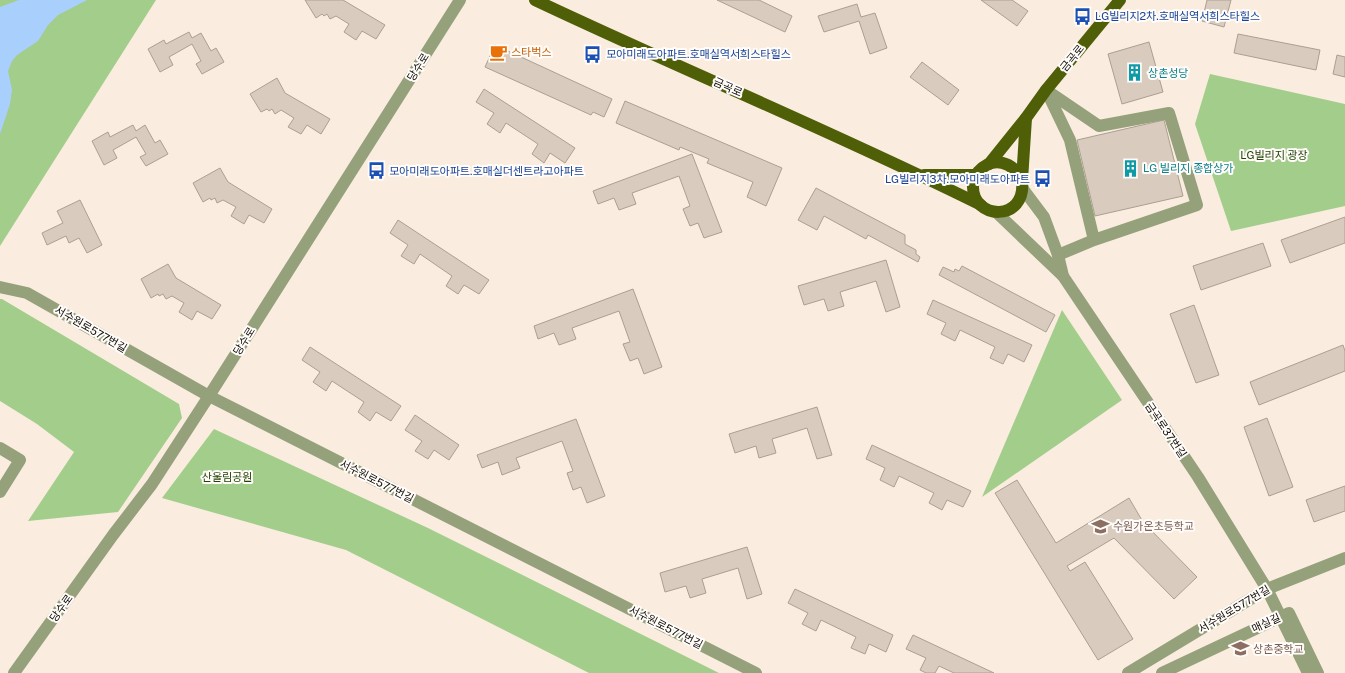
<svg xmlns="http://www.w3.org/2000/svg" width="1345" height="673" viewBox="0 0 1345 673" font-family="'Public Sans','Noto Sans KR',sans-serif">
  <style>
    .green { fill: #a3cd8b }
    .water { fill: #a9d0fd }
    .building { fill: #d9ccbf; stroke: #ab9f93 }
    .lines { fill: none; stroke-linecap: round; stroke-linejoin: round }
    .minor { stroke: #95a17a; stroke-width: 12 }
    .major { stroke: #4e5f07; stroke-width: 12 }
    .labels { text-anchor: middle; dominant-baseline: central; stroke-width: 4; stroke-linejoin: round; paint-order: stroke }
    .transit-label { font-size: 11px; fill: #164399; stroke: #fffcf9; text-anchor: start }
    .food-label { font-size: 11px; fill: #c56008; stroke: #fffcf9; text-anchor: start }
    .street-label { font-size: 11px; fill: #100c08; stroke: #fffcf9 }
    .culture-label { font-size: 11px; fill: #0d838f; stroke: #fffcf9; text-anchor: start }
    .park-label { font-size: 11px; fill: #224206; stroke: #fffcf9 }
    .education-label { font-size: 11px; fill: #785e54; stroke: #fffcf9; text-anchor: start }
  </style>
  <rect width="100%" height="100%" fill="#faeddf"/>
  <g class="green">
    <polygon points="0,0 156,0 0,246"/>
    <polygon points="1210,74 1345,104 1345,206 1231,231 1195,124"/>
    <polygon points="0,299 2,299 179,404 182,418 118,512 28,521 74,452 37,424 0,401"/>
    <polygon points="1062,310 1122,400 982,497"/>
    <polygon points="214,429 428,528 719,673 589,673 346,550 162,498"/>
  </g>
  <polygon class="water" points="19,0 87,0 58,15 48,25 38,41 17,55 12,61 8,71 12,90 10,104 0,134 0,7"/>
  <g class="building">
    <polygon points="305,0 343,0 385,25 376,39 362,31 356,40 344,32 349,24 336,16 330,19 327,14 324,16 322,14 316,18"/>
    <polygon points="717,0 759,0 792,16 785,32"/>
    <polygon points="981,0 1012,0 1028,11 1017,26"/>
    <polygon points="1207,0 1231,0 1224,27 1202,21"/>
    <polygon points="857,4 861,17 875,13 887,48 870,54 859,21 824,32 818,16"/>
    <polygon points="189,32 192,38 201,33 211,51 216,48 224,62 202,74 196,64 201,61 192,44 169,57 173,65 160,72 148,49 164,40 166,44"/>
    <polygon points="1238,34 1320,50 1316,70 1234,53"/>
    <polygon points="1149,42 1163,92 1122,104 1108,54"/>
    <polygon points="495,45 612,99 604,117 593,112 591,115 485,67"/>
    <polygon points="1337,55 1345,57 1345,77 1333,74"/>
    <polygon points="922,62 959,90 948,105 910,77"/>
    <polygon points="277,78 285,93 330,119 321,134 307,125 301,134 288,127 294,118 281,110 275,114 272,109 269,111 267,109 261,112 250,94"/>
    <polygon points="484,89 575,148 565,163 550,153 544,163 532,154 538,144 506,123 500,133 487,124 494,113 476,102"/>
    <polygon points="625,101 782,168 766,206 747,197 753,182 707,163 709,159 680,147 679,150 616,123"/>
    <polygon points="1164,120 1183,196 1095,216 1077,140"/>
    <polygon points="133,125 136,131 145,125 155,143 160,140 168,154 146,166 140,157 146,154 136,137 113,150 117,158 104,165 92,141 108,132 110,137"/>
    <polygon points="692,154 722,232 704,238 698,223 690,226 683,209 690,206 679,176 632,193 636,204 619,210 614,198 598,204 593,191"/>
    <polygon points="220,168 228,182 272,209 264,223 249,215 244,224 231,216 236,207 223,200 217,203 215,198 211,200 210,198 203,202 193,183"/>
    <polygon points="816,188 905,235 905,244 916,250 916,254 920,257 918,262 868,235 866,239 824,216 817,230 798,220"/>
    <polygon points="80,200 102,245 87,253 79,238 69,243 66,236 47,245 42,233 63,223 57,211"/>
    <polygon points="1345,217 1345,243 1290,263 1281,240"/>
    <polygon points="398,220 489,280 479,294 464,285 458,294 446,286 452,276 420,254 414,264 401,256 408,245 390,233"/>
    <polygon points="1263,243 1271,266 1201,290 1193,266"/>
    <polygon points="886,260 900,307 886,312 876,281 840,292 844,306 828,311 824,299 804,305 798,286"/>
    <polygon points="168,264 176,278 221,305 212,319 197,311 192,320 179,312 184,303 172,296 166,299 163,294 159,296 158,294 151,298 141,279"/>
    <polygon points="962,266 1055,315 1046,332 939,275 943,267 954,272 955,269 959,271"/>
    <polygon points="633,289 662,367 644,374 638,358 630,361 623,344 630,342 619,311 572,328 576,339 559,345 554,333 538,339 534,326"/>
    <polygon points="933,300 1032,345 1024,362 1008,354 1003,364 990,358 995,347 960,330 955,341 941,334 946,323 927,314"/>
    <polygon points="1194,305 1219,375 1196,383 1170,314"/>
    <polygon points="1343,345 1345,351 1345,371 1259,405 1250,382"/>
    <polygon points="310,347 401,406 391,421 376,412 370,421 358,412 364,402 332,381 326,391 313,382 320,372 302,360"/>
    <polygon points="817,407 832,455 817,459 807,428 772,439 776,453 759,458 756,446 735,453 729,434"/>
    <polygon points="415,415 459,445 449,460 434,450 428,459 415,451 422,441 405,430"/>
    <polygon points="1267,418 1293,487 1269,496 1244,427"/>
    <polygon points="576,419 605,496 587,503 581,487 573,490 567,473 573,471 562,441 516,458 520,468 502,475 498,462 482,468 477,455"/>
    <polygon points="872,445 971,491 963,507 947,500 942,510 929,503 934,493 899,476 894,487 880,480 885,468 866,459"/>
    <polygon points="1017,480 1056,543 1129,498 1143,522 1197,577 1174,599 1114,538 1067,566 1070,571 1085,562 1133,639 1098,660 995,493"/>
    <polygon points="1345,486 1345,511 1314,522 1306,500"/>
    <polygon points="747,547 762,594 747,599 738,568 702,579 706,593 690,598 686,586 665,592 660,573"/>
    <polygon points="795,589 893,635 886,652 869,644 865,654 851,648 856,637 821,620 816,631 802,624 808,613 788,603"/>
    <polygon points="913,635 994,673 954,673 939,666 935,673 926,673 920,670 926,658 906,649"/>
  </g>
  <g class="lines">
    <g class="minor">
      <polyline points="1023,189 1044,217 1058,255 1063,276 1198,477 1267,589 1308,673"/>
      <polyline points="996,212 1063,276"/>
      <polyline points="1058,255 1094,240 1197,205 1169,113 1099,126 1046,90 1070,140 1094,240"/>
      <polyline points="0,287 27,293 209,396 756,673"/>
      <polyline points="0,448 20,460 0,492"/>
      <polyline points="14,673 113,535 152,484 209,396 460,0"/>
      <polyline points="1128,673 1267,589 1345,558"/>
      <polyline points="1162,673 1289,613 1318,673"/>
    </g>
    <g class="major">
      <path d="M535,0C683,70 834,132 981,205"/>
      <polyline points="989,164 1026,118 1046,90 1120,0"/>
      <polyline points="924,175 976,175"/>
      <path d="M1022,180C1013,162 993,155 978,172C975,176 974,181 973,186C972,220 1027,223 1022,180L1026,118"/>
    </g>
  </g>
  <defs>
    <symbol id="bus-bare" viewBox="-9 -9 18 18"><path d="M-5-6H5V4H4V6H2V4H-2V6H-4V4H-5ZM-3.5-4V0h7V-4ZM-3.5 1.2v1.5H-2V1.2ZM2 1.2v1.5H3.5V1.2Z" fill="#1a4fb4" stroke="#fffcf9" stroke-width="2.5" paint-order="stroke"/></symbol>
    <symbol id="cafe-bare" viewBox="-9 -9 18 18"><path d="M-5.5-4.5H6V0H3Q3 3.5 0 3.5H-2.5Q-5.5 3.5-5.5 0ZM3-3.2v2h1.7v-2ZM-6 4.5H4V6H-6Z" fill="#e8710a" stroke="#fffcf9" stroke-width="2.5" paint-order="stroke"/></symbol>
    <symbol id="building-bare" viewBox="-9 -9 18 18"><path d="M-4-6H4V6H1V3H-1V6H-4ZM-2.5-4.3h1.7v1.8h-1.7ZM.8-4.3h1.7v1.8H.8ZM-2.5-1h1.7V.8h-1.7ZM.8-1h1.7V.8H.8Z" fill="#0f9aa8" stroke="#fffcf9" stroke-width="2.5" paint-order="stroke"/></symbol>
    <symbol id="school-bare" viewBox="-9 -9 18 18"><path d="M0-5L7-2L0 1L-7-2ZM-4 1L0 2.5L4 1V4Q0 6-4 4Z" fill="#8d6e63" stroke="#fffcf9" stroke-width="2.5" paint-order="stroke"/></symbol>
  </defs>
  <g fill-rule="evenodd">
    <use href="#bus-bare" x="1070" y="4" width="25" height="25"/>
    <use href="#cafe-bare" x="486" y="40" width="25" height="25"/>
    <use href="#bus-bare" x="580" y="42" width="25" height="25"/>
    <use href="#building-bare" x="1122" y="60" width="25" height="25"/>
    <use href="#building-bare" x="1118" y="156" width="25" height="25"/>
    <use href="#bus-bare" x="364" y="158" width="25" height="25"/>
    <use href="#bus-bare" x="1030" y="166" width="25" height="25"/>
    <use href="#school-bare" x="1088" y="514" width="25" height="25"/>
    <use href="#school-bare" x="1228" y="636" width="25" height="25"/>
  </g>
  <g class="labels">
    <g class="transit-label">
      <text x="1095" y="16">LG빌리지2차.호매실역서희스타힐스</text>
      <text x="606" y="54">모아미래도아파트.호매실역서희스타힐스</text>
      <text x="389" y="171">모아미래도아파트.호매실더센트라고아파트</text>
      <text x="1030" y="179" text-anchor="end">LG빌리지3차.모아미래도아파트</text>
    </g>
    <g class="food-label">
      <text x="511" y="52">스타벅스</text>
    </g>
    <g class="street-label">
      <text transform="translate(1072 58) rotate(-51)">금곡로</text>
      <text transform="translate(418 67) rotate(-58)">당수로</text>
      <text transform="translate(728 87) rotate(24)">금곡로</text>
      <text transform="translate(91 329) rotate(30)">서수원로577번길</text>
      <text transform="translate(244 341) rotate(-58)">당수로</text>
      <text transform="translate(1166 430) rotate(56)">금곡로37번길</text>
      <text transform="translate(377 481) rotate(27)">서수원로577번길</text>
      <text transform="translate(61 608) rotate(-54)">당수로</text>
      <text transform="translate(1234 609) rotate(-31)">서수원로577번길</text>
      <text transform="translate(1266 623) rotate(-25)">매실길</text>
      <text transform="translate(666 627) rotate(27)">서수원로577번길</text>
    </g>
    <g class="culture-label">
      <text x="1148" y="73">상촌성당</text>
      <text x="1143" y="168">LG 빌리지 종합상가</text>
    </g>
    <g class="park-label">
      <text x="1274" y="155">LG빌리지 광장</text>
      <text x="227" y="477">산울림공원</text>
    </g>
    <g class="education-label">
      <text x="1113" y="526">수원가온초등학교</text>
      <text x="1253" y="649">상촌중학교</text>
    </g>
  </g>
</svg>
